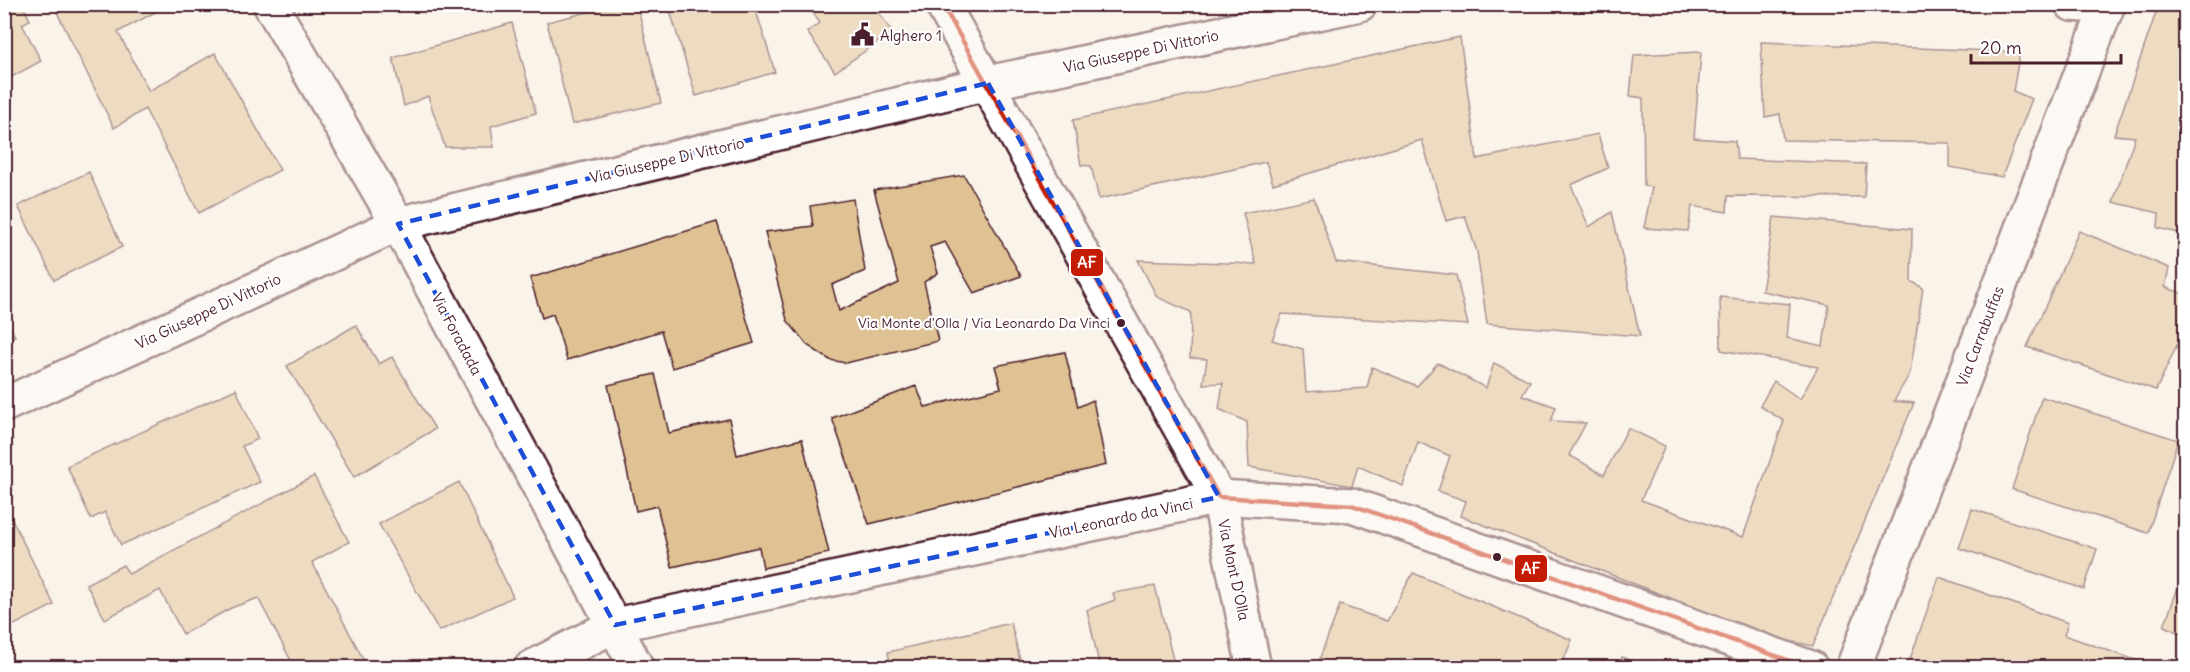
<svg xmlns="http://www.w3.org/2000/svg" width="2190" height="672" viewBox="0 0 2190 672" font-family="Delius,sans-serif">
  <style>
    .building { fill: #dfc293; stroke: #4a1f2b; stroke-width: 1.5 }
    .lines { fill: none; stroke-linecap: round; stroke-linejoin: round }
    .minor-casing { stroke: #4a1f2b; stroke-width: 38 }
    .minor { stroke: #fff; stroke-width: 33 }
    .bus-1-casing { stroke: #fff; stroke-width: 9 }
    .bus-1 { stroke: #c41b04; stroke-width: 4.5 }
    .marked { fill: none; stroke: #1d4ed8; stroke-width: 4.5; stroke-dasharray: 12 8; stroke-linejoin: round }
    .bus-dot { fill: #4a1f2b; stroke: #fff; stroke-width: 2 }
    .labels { text-anchor: middle; dominant-baseline: central; stroke-width: 4.5; stroke-linejoin: round; paint-order: stroke }
    .bus-label { font-size: 14px; fill: #4a1f2b; stroke: #fff; text-anchor: end }
    .poi-label { font-size: 15px; fill: #4a1f2b; stroke: #fff; text-anchor: start }
    .street-label { font-size: 15px; fill: #4a1f2b; stroke: #fff }
    .line-badge { stroke: #fff; stroke-width: 2 }
    .badge-label { font-size: 16px; text-anchor: middle; font-weight: bold; fill: #fff }
  </style>
  <rect width="100%" height="100%" fill="#f9f3e9"/>
  <filter id="ink" filterUnits="userSpaceOnUse"><feTurbulence type="fractalNoise" baseFrequency=".0167" numOctaves="2"/><feDisplacementMap in="SourceGraphic" scale="12" xChannelSelector="R" yChannelSelector="G"/><feConvolveMatrix kernelMatrix="1 2 1 2 8 2 1 2 1" color-interpolation-filters="sRGB"/></filter>
  <g filter="url(#ink)">
    <g class="building">
      <polygon points="4,4 22,4 30,20 22,24 41,61 6,80"/>
      <polygon points="61,4 153,4 157,11 118,32 149,91 215,53 280,170 199,213 145,109 114,128 55,8"/>
      <polygon points="621,4 637,4 661,103 572,124 547,22"/>
      <polygon points="668,4 754,4 775,72 696,96"/>
      <polygon points="807,4 873,4 892,32 835,72 807,32 820,23"/>
      <polygon points="2159,4 2186,4 2186,235 2158,228 2159,213 2113,202 2135,137 2114,135"/>
      <polygon points="512,23 536,113 491,126 494,147 445,147 428,96 404,106 393,58"/>
      <polygon points="1460,37 1477,159 1598,134 1608,168 1571,185 1589,227 1612,212 1640,336 1487,324 1477,252 1465,216 1446,221 1422,140 1273,184 1266,162 1099,199 1091,166 1081,165 1073,120"/>
      <polygon points="1761,42 2020,52 2013,91 2032,99 2002,177 1950,167 1950,143 1783,140 1780,114 1765,117"/>
      <polygon points="1701,52 1694,138 1735,141 1737,159 1866,164 1864,197 1728,196 1727,212 1692,206 1688,231 1644,228 1652,187 1644,186 1643,98 1630,96 1634,55"/>
      <polygon points="89,172 122,247 54,280 18,206"/>
      <polygon points="964,175 1021,276 974,293 945,242 930,247 938,273 924,282 938,341 846,363 830,360 807,345 787,320 765,232 813,226 810,206 853,199 865,271 832,285 839,311 899,283 874,190"/>
      <polygon points="1314,198 1336,262 1456,275 1468,325 1282,314 1272,340 1303,349 1306,392 1367,388 1372,367 1417,386 1438,363 1486,388 1494,363 1530,381 1522,395 1556,407 1551,421 1586,423 1569,455 1604,475 1628,428 1665,446 1641,500 1743,537 1784,421 1760,406 1774,381 1800,399 1818,367 1721,350 1720,297 1790,304 1787,338 1823,346 1829,305 1762,291 1774,217 1912,229 1911,281 1923,288 1910,373 1894,401 1914,403 1813,646 1770,637 1461,516 1466,501 1438,491 1450,456 1418,442 1403,486 1358,466 1352,486 1249,467 1247,422 1219,409 1223,383 1203,384 1207,359 1190,358 1191,312 1157,297 1138,260 1256,264 1243,213"/>
      <polygon points="717,222 754,343 672,368 661,331 567,360 553,314 542,318 530,278"/>
      <polygon points="2079,231 2169,268 2165,287 2186,295 2186,326 2156,390 2027,347"/>
      <polygon points="4,314 15,336 4,340"/>
      <polygon points="356,325 379,364 392,357 435,429 354,477 287,366"/>
      <polygon points="1065,352 1078,407 1093,400 1106,465 869,524 832,418 916,386 925,407 1001,388 995,366"/>
      <polygon points="655,374 669,433 729,419 737,455 802,439 829,553 763,568 759,547 672,567 657,506 636,511 608,385"/>
      <polygon points="236,389 258,439 242,446 260,482 121,545 105,512 91,519 67,466"/>
      <polygon points="2042,397 2178,440 2148,533 2012,489"/>
      <polygon points="314,476 349,542 312,562 368,668 295,668 258,598 231,608 183,634 160,590 105,619 86,584 123,565 129,574"/>
      <polygon points="459,482 513,597 439,631 379,524"/>
      <polygon points="4,503 54,605 4,630"/>
      <polygon points="1972,509 2097,549 2084,589 1959,548"/>
      <polygon points="2186,566 2186,636 2164,626"/>
      <polygon points="1413,573 1572,640 1560,668 1424,668 1416,664 1415,668 1316,668 1340,605 1387,621"/>
      <polygon points="1939,577 2068,623 2064,635 2158,668 1934,668 1910,659"/>
      <polygon points="1155,586 1175,668 1100,668 1087,610 1115,600 1113,593"/>
      <polygon points="1011,623 1022,668 891,668 888,652"/>
      <polygon points="1622,657 1646,668 1618,668"/>
      <polygon points="832,662 833,668 794,668"/>
    </g>
    <g class="lines">
      <defs>
        <g id="minor">
          <polyline points="270,4 398,224 637,668"/>
          <polyline points="942,4 1219,497 1254,668"/>
          <polyline points="2072,4 2107,7"/>
          <polyline points="4,405 398,224 988,83 1360,4"/>
          <polyline points="531,668 615,625 1219,497 1352,505 1811,668"/>
          <polyline points="1853,668 2108,4"/>
        </g>
      </defs>
      <use href="#minor" class="minor-casing"/>
      <use href="#minor" class="minor"/>
      <defs>
        <polyline id="bus-1" points="942,4 1219,497 1352,505 1810,668"/>
      </defs>
      <use href="#bus-1" class="bus-1-casing"/>
      <use href="#bus-1" class="bus-1"/>
    </g>
  </g>
  <path d="M0 0H2190V672H0ZM988,83L1219,497L615,625L398,224Z" fill="#f9f3e9" fill-opacity=".55" fill-rule="evenodd"/>
  <path class="marked" d="M988,83L1219,497L615,625L398,224Z"/>
  <defs>
    <symbol id="civic-bare" viewBox="-9 -9 18 18"><path d="M-.6-6.5H3V-4.5H.6V-3L4-1V1h2V6H-6V1h2V-1L-.6-3ZM-1.2 2.5V6h2.4V2.5Z" fill="#4a1f2b" stroke="#fff" stroke-width="2.5" paint-order="stroke"/></symbol>
  </defs>
  <g fill-rule="evenodd">
    <use href="#civic-bare" x="846" y="18" width="33" height="33"/>
  </g>
  <g class="bus-dot">
    <circle cx="1121" cy="323" r="5"/>
    <circle cx="1497" cy="557" r="5"/>
  </g>
  <g class="labels">
    <g class="bus-label">
      <text x="1110" y="323">Via Monte d'Olla / Via Leonardo Da Vinci</text>
    </g>
    <g class="poi-label">
      <text x="880" y="35">Alghero 1</text>
    </g>
    <g class="street-label">
      <text transform="translate(1141 51) rotate(-12)">Via Giuseppe Di Vittorio</text>
      <text transform="translate(667 160) rotate(-13)">Via Giuseppe Di Vittorio</text>
      <text transform="translate(208 311) rotate(-25)">Via Giuseppe Di Vittorio</text>
      <text transform="translate(457 334) rotate(62)">Via Foradada</text>
      <text transform="translate(1980 336) rotate(-69)">Via Carrabuffas</text>
      <text transform="translate(1121 518) rotate(-12)">Via Leonardo da Vinci</text>
      <text transform="translate(1234 570) rotate(78)">Via Mont D'Olla</text>
    </g>
  </g>
  <g class="line-badge">
    <rect x="1070" y="248" width="34" height="29" rx="6" fill="#c41b04"/>
    <rect x="1514" y="554" width="34" height="29" rx="6" fill="#c41b04"/>
  </g>
  <g class="badge-label">
    <text x="1087" y="268">AF</text>
    <text x="1531" y="574">AF</text>
  </g>
  <rect width="2190" height="672" fill="none" stroke="#fff" stroke-width="24"/>
  <rect x="12" y="12" width="2166" height="648" fill="none" stroke="#4a1f2b" stroke-width="2" filter="url(#ink)"/>
  <path d="M1971 54v9h150v-9" fill="none" stroke="#4a1f2b" stroke-width="3"/>
  <text x="1980" y="54" font-size="18" fill="#4a1f2b" stroke="#ffffff" stroke-width="4.5" paint-order="stroke">20 m</text>
</svg>
